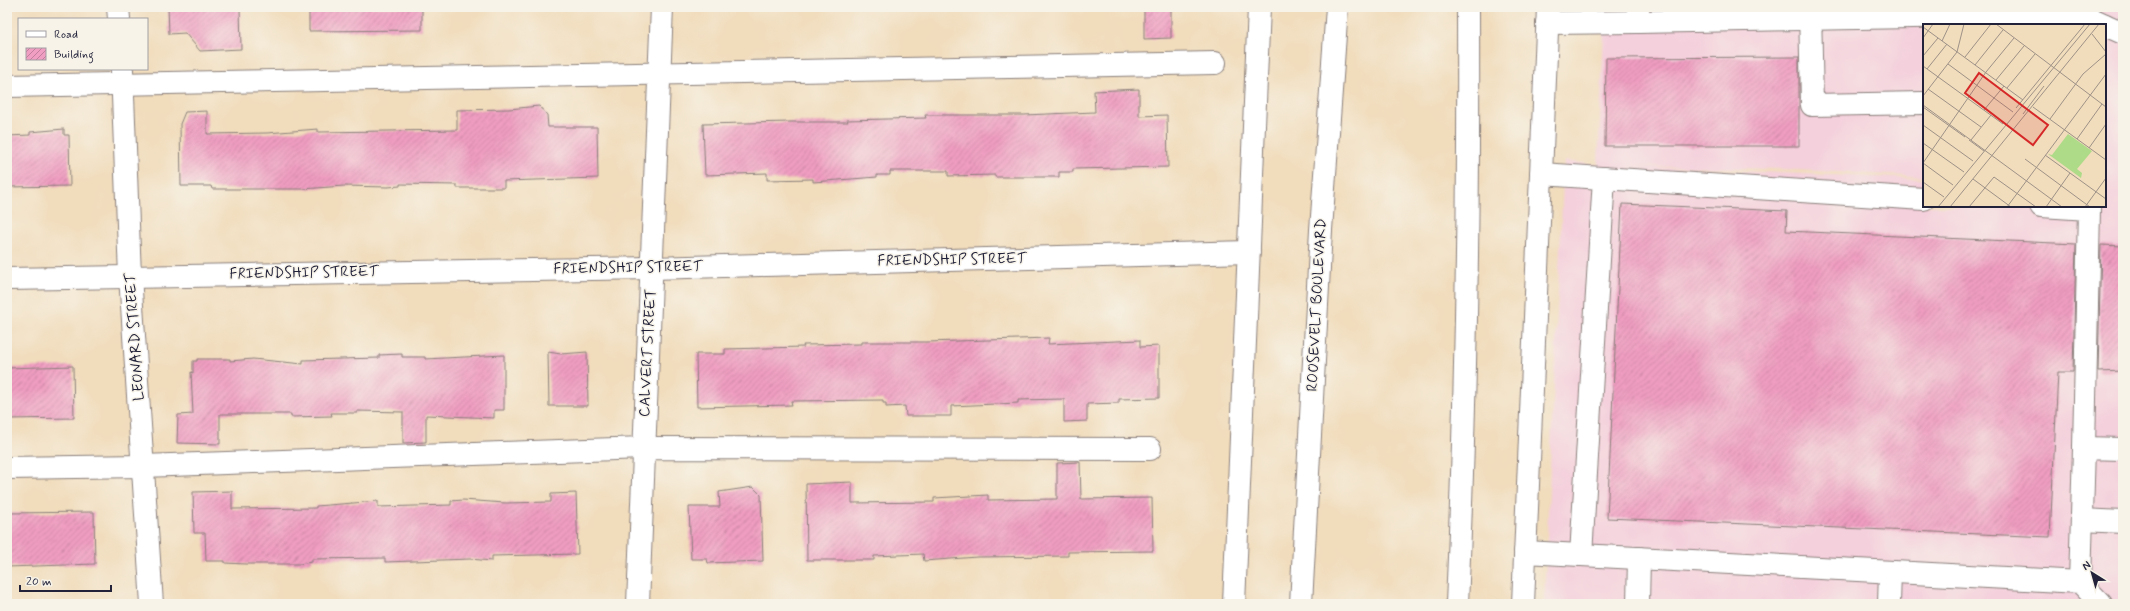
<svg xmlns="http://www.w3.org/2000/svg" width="2130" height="611" viewBox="0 0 2130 611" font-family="Mynerve,sans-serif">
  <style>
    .built { fill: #f4cfdc; fill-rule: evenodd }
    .building { fill: url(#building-hatch) }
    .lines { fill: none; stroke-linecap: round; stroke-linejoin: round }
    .minor-casing { stroke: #8a7f7b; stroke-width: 24 }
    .highway-casing { stroke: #8a7f7b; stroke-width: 24 }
    .minor { stroke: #fff; stroke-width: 22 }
    .highway { stroke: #fff; stroke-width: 22 }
    .labels { text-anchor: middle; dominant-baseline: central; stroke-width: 3; stroke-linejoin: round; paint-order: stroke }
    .street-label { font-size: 15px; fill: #22223b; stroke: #f7f3e8 }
    .inset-road { fill: none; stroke: #9e9288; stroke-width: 1 }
    .view { fill: #d62828; fill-opacity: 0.15; stroke: #d62828; stroke-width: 2 }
    .inset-edge { fill: none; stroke: #22223b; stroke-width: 2 }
  </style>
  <defs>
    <pattern id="building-hatch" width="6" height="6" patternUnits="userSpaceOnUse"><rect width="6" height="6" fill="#f09ec1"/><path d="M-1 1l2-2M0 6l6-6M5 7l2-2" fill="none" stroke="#c2809e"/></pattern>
  </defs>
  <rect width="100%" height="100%" fill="#f7f3e8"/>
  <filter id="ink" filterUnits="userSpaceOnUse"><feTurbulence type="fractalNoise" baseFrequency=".025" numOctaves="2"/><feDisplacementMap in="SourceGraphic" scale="8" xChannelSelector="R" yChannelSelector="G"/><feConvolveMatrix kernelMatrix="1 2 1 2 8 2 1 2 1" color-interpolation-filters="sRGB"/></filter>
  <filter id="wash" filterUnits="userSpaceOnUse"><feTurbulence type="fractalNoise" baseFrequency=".012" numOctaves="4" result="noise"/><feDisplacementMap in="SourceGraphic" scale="16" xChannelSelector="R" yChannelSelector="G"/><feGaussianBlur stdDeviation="0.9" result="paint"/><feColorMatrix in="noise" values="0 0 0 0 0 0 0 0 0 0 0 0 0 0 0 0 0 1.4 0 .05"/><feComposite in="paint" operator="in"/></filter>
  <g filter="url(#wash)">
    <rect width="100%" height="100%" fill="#f1dcbb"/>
    <path class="built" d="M1605,7H2123V604H1544L1564,161L1598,165ZM1924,25H2105V206H1924V179L1625,166L1780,169L1924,177Z"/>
    <g id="blocks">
      <g class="building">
        <polygon points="168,7 240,7 241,49 200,51 185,33 169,34"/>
        <polygon points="309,7 422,7 422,30 309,31"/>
        <polygon points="1144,7 1171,7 1171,38 1144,39"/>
        <polygon points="1799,57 1799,146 1605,146 1606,58"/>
        <polygon points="1139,89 1139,116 1167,115 1168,167 1073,169 1073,172 1059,172 1059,177 995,177 995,175 948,176 948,171 890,171 890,175 877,175 877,177 813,182 813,179 767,180 767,173 705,175 703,124 790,122 848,122 847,120 926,118 925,115 1024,115 1095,112 1094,91"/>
        <polygon points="539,106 547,115 548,127 597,127 598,178 504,181 504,188 457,188 457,185 400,184 400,186 388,187 344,186 302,189 212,189 211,186 181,186 180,124 185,112 207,111 207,134 267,133 318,129 318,132 457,130 457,110 509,109"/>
        <polygon points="64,129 64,135 69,135 70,186 7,187 7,136 30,135 30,132"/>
        <polygon points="1622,204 1787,211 1786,231 2076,244 2073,372 2058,372 2050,537 1607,518"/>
        <polygon points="2101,245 2123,246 2123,371 2098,372"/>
        <polygon points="1049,338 1048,344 1140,340 1140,347 1159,346 1159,398 1119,399 1119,403 1087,404 1087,421 1064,422 1064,399 1018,400 1018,403 951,406 951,416 906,416 905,406 886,407 886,403 883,403 883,400 791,401 792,405 697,407 696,354 725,354 725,349 804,347 803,345 861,344 861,342 927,342"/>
        <polygon points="548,352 561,354 587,352 588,406 549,406"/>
        <polygon points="402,354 402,357 425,357 425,359 504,355 504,410 494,410 494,418 426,415 426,442 403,443 403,412 357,411 357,413 331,413 332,416 291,417 291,414 220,414 220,444 177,443 178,415 193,414 191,372 193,373 193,361 197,361 197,359 230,359 230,361 253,359 303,364 303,360 379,358 379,355"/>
        <polygon points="73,366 74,418 7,419 7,368"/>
        <polygon points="1080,462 1081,499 1152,498 1153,551 1068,552 1068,556 977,557 924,561 923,554 874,556 874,560 807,560 806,484 852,482 852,503 934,502 934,498 988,495 988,500 1057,499 1057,463"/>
        <polygon points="753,487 761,495 763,561 708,563 707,559 691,559 689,507 720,507 719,492"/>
        <polygon points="232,491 232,509 316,508 316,506 378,501 378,507 451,505 451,501 463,500 505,503 551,502 551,494 576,493 578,554 492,556 492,561 470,559 385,562 385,558 312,559 312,562 299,564 246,564 225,563 225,561 206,561 205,533 194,533 193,492"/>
        <polygon points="94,512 95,564 7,567 7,513"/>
      </g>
    </g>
  </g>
  <g filter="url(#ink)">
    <use href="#blocks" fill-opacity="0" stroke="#8a7f7b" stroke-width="1"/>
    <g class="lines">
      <defs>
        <g id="minor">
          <polyline points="118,7 119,19"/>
          <polyline points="1638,7 1638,22 2081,14 2081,25"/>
          <polyline points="1810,7 1812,105 1924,103"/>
          <polyline points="2081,7 2081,14 2105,25"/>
          <polyline points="1547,23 1638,22"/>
          <polyline points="2105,25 2123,33"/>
          <polyline points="122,70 130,276 152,604"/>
          <polyline points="7,86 1215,63"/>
          <polyline points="1541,174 1924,199"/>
          <polyline points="2041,206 2089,209 2084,448"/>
          <polyline points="7,279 652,268 1249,252"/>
          <polyline points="7,468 143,466 643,448 1150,449"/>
          <polyline points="2082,520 2123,522"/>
          <polyline points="1525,552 2080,582 2101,604"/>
          <polyline points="1581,555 1604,178"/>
          <polyline points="2080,582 2084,448 2123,449"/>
          <polyline points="638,604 662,7"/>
          <polyline points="1638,604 1639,558"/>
          <polyline points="1889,604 1890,572"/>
        </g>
        <g id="highway">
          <polyline points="1234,604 1259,7"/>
          <polyline points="1301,604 1321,230 1337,7"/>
          <path d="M1457,604C1466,405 1469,206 1468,7"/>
          <polyline points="1523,604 1548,7"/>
        </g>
      </defs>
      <use href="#minor" class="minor-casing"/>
      <use href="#highway" class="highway-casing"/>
      <use href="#minor" class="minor"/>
      <use href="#highway" class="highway"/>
    </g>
  </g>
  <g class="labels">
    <g class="street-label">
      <text transform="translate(952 260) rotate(-1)">FRIENDSHIP STREET</text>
      <text transform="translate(628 268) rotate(-1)">FRIENDSHIP STREET</text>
      <text transform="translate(304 273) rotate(-1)">FRIENDSHIP STREET</text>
      <text transform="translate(1317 305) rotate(-87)">ROOSEVELT BOULEVARD</text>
      <text transform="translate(135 337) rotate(-94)">LEONARD STREET</text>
      <text transform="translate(648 353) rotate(-87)">CALVERT STREET</text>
    </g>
  </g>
  <g transform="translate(1923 24)">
    <rect width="183" height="183" fill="#f1dcbb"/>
    <path d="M145,110L169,127L154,145L159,149L158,154L125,130L129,131Z" fill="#aedb88"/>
    <path d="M151,119L162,124L159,128L156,124L151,130L156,133L153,137L144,128ZM142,120L145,122L141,128L143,134L139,138L132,133Z" fill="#aedb88"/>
    <path class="inset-road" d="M73,0L183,83M0,3L100,76M169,10L183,28M0,14L10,0M19,17L27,0M0,32L15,14M42,33L68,0M25,40L90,88M52,41L80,6M0,42L80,100M4,45L24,20M73,56L101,22M84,64L112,30M5,65L58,103M0,72L34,28L41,0M0,81L139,183M0,83L42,113M110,83L183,136M93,84L162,0M61,86L81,62M100,90L121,62M127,95L160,50L183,30M0,101L50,137M154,115L179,80M46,116L61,127M48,116L68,91M0,119L41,148M166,124L183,100M122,131L183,175M102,135L167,183M0,139L63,48L91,14M0,139L30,161M50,155L88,183M0,158L21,173M15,183L167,0M27,183L176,0M46,183L71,153L113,183M84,183L183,50M123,183L147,149M162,183L183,154"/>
    <path class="view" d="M56,49L125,101L110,121L42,69Z"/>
    <rect width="183" height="183" class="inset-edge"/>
  </g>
  <rect width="2130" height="611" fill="none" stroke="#f7f3e8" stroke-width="24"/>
  <rect x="18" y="18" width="130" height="52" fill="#f7f3e8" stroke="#a29fa3"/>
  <rect x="26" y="31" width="20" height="6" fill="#ffffff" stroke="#a29fa3"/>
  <text x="54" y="38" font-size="12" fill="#22223b">Road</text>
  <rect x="26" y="48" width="20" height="12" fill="url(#building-hatch)" stroke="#a29fa3"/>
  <text x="54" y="58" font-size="12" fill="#22223b">Building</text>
  <g transform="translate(2092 573) rotate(323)" stroke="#f7f3e8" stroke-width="3" paint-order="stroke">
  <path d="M0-3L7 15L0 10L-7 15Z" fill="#22223b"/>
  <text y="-6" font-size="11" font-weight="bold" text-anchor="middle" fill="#22223b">N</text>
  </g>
  <path d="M20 585v6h91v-6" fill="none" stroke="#22223b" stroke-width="2"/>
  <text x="26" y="585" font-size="12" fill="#22223b" stroke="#f7f3e8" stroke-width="3" paint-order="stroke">20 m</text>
</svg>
